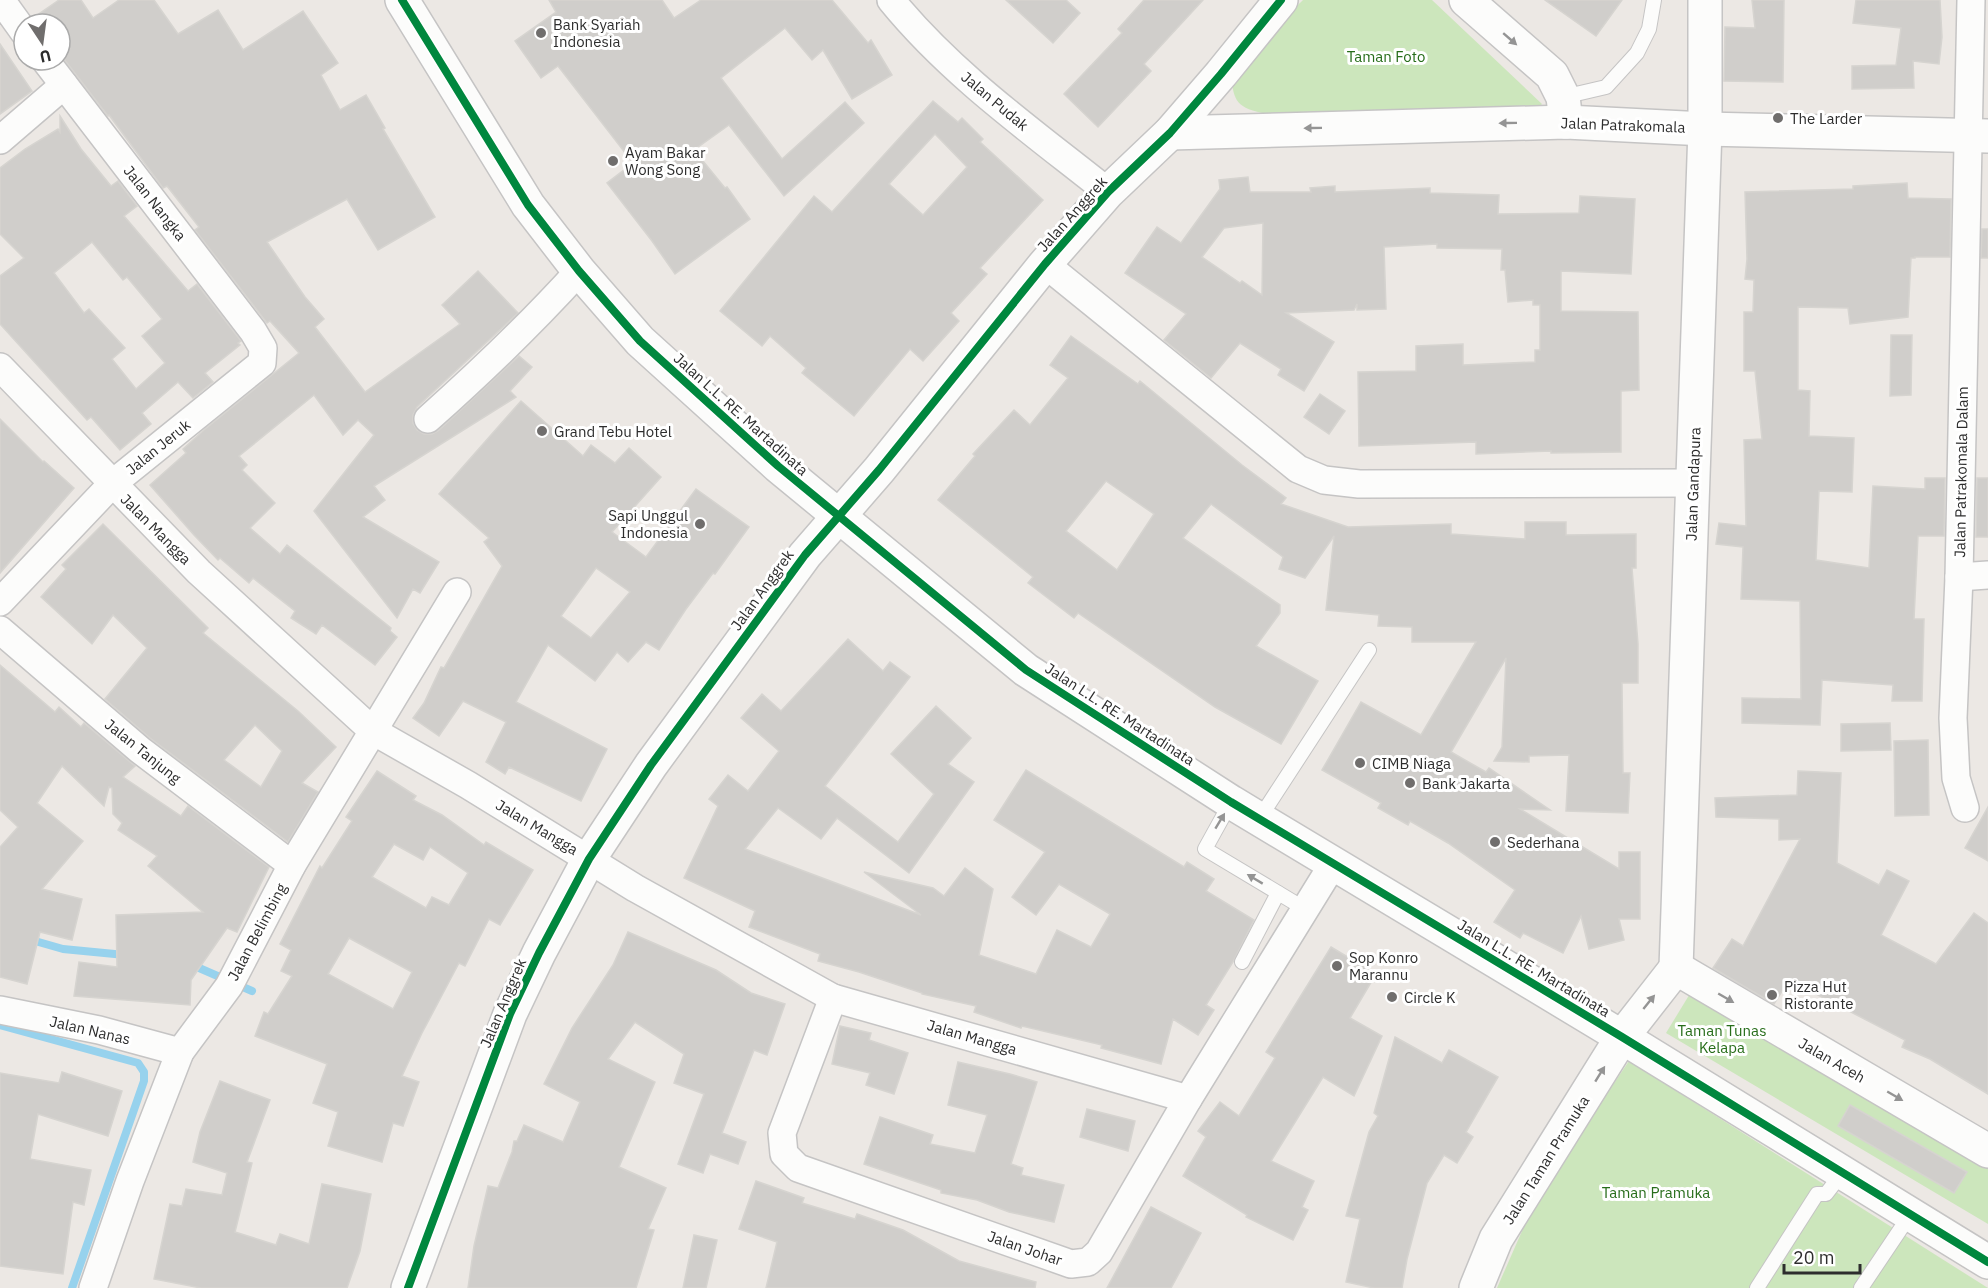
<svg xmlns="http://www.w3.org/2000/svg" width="1988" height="1288" viewBox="0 0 1988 1288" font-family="'IBM Plex Sans',sans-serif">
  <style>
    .green { fill: #cce6bc }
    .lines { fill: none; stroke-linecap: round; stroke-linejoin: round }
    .stream { stroke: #97d2ed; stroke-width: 8 }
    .building { fill: #d0cecb; stroke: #d6d4d0; stroke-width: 1.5; fill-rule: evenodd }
    .lane-casing { stroke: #c5c4c4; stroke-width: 16 }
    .street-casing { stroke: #c5c4c4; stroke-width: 30 }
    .secondary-casing { stroke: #c5c4c4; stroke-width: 36 }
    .lane { stroke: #fcfcfb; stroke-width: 14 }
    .street { stroke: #fcfcfb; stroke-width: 27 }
    .secondary { stroke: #fcfcfb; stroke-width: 33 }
    .cycleway-casing { stroke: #fff; stroke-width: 11 }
    .cycleway { stroke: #00873e; stroke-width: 8 }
    .oneway { fill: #949494 }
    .poi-dot { fill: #706e6d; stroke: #fff; stroke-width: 2 }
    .labels { text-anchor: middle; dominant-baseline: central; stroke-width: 6; stroke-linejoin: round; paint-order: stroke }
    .poi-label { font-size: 15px; fill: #2d2d2d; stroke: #fff; text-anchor: start }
    .park-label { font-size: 15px; fill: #276d1a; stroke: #fff }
    .street-label { font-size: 15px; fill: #2d2d2d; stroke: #fff }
  </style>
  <rect width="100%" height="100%" fill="#ece8e4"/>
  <g class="green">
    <path d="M1303,0H1432L1542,104L1534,112L1262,113C1234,107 1233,98 1231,71Z"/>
    <polygon points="1691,992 1988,1169 1988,1224 1666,1033"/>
    <polygon points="1629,1061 1988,1288 1497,1288 1537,1197"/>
  </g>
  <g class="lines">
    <g class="stream">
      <polyline points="28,939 63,949 125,955"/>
      <polyline points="190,964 252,991"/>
      <polyline points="0,1025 138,1063 144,1072 144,1081 72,1288"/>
    </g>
  </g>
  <g class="building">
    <polygon points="59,0 81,0 93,18 119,0 154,0 178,34 218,10 243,50 303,11 338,63 321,75 340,110 366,95 385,128 383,129 435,217 378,250 347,199 267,242 305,297 324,319 315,327 365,392 460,324 442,305 478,271 518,313 417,407 413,415 413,423 417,430 424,434 432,434 438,431 519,356 532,367 510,391 516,397 374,486 385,500 363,517 439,562 420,593 413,589 397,618 314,511 374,435 358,420 343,435 314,395 239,456 247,465 242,470 275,503 250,528 280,554 287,545 391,628 390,631 397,637 375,665 322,625 316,634 291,618 295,611 253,578 249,583 220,558 218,560 194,535 150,485 186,453 183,449 205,429 299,353 270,321 267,323 195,230 199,227 167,186 163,188 109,115 108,116 60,54 60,24 37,24 33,18"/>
    <polygon points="549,0 662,0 674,18 701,0 832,0 868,43 871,40 892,75 852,99 823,50 812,60 785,28 721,78 782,159 845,102 864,123 784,196 729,125 694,150 725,188 727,187 750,219 675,274 652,241 607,183 633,163 558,66 541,78 515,41 556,12"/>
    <polygon points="1006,0 1066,0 1080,13 1053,43"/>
    <polygon points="1144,0 1203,0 1144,64 1151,71 1098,127 1064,94 1122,33 1118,29"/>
    <polygon points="1545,0 1622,0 1596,36"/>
    <polygon points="1752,0 1784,0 1783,82 1724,81 1725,27 1755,28"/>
    <polygon points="1856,0 1940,0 1942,37 1939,64 1913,61 1914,88 1852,89 1852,66 1896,65 1901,28 1853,23"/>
    <polygon points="0,44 32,91 0,114"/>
    <path d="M933,101L958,122L962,118L983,139L980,142L1043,200L980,268L987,274L951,313L959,321L923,361L910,349L854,416L802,373L806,368L770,336L762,346L720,311L814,196L832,212ZM935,134L967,167L923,215L889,184Z"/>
    <path d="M60,116L81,149L111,186L118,181L137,206L124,216L188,291L197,284L241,341L238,343L240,345L205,373L213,382L193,398L178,382L142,413L151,424L120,450L91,417L87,420L0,324V276L24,258L0,234V168L25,149L58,129L60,132ZM92,242L123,280L127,277L162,319L142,336L165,363L136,389L112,359L125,348L89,309L84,313L54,273Z"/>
    <path d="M1248,177L1250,192H1311L1310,188L1335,186V192L1430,188V193L1499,195L1498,214L1579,213L1580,196L1635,199L1631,274L1561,271V311L1638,312L1639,390L1621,391V452L1551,453V451L1476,454V442L1359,446L1358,372L1416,371V346L1463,344V365L1535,362V350H1540V305H1533V300L1508,302L1505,270H1501L1502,249L1437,248V244L1384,247L1386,309L1357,310V304L1354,310L1286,313L1334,342L1304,391L1278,375L1281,369L1240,343L1211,378L1164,340L1186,314L1125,273L1157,227L1181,243L1220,189L1219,180ZM1263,223L1262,295L1242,281L1240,283L1202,257L1224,228Z"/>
    <polygon points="1907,183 1908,198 1951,199 1950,257 1915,257 1915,258 1911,258 1908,317 1850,324 1848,308 1798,307 1798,390 1810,391 1809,436 1854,438 1852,492 1819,491 1816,560 1869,568 1873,486 1925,489 1925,478 1945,478 1944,536 1918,536 1914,619 1924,619 1922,701 1892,701 1893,685 1822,680 1820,725 1742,723 1742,698 1801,699 1800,601 1741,599 1743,547 1716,544 1719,523 1746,526 1744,440 1762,439 1755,371 1744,371 1744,312 1753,312 1754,280 1745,279 1747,259 1745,192 1853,189 1853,186"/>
    <polygon points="1982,229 1988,229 1988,258 1981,258"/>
    <polygon points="1891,335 1912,335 1911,395 1890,396"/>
    <path d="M1071,336L1138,384L1140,381L1242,465L1286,498L1281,504L1348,527L1451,524V534L1525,539V522H1566V535L1636,534V568H1632L1638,644V683H1622L1623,773H1630L1628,813L1566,811L1569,755L1529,756V762L1494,761L1502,747L1506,658L1451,752L1486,772L1489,768L1550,810L1520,809L1619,869V852H1640V919H1619L1624,940L1589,949L1581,916L1563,953L1523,933L1520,938L1494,922L1515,890L1448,843L1410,821L1408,825L1378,808L1381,803L1322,770L1361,702L1421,735L1476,642H1412V627L1378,626L1379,615L1326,610L1334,536L1305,578L1279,569L1283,557L1211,504L1183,538L1280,605V613L1256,646L1318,681L1281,744L1215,707L1078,613L1074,618L1028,583L1033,577L938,500L975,456L973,454L1014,410L1030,425L1068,378L1050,365ZM1106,481L1154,514L1117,570L1066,531Z"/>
    <polygon points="1320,394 1345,411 1329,434 1304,417"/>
    <path d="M521,401L583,456L591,445L615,463L629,448L661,477L612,532L646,557L696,489L749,527L715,574L713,573L686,609L659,650L646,642L628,662L617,652L595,681L548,645L516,702L607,749L581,801L509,767L505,774L486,762L506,722L463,701L439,736L413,718L424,703L441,667L444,668L502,566L484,542L489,538L439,494ZM596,568L630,592L591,638L561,616Z"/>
    <polygon points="0,419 43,462 44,461 74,488 0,573"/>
    <polygon points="1977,478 1988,478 1988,537 1976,537"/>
    <path d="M103,524L208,628L203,633L298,711L336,747L302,783L318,792L288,842L150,738L105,699L147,648L113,615L92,644L41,597L66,569L62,565ZM255,725L282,751L261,787L224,760Z"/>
    <polygon points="848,639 883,671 890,662 910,677 825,786 898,842 934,794 891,754 936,706 971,738 948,764 974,782 909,873 837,818 821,839 778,808 745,849 921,915 864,872 933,888 944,896 965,868 993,889 979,955 1036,974 1057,930 1091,947 1110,914 1059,884 1036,915 1012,897 1045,852 994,820 1026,770 1184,867 1187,862 1214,879 1206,891 1254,920 1233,962 1206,1005 1214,1010 1198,1035 1173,1019 1161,1064 1101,1048 1102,1045 1022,1026 1021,1028 974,1012 976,1006 922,994 922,993 859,972 818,961 820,954 749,927 755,911 684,878 718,806 709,799 728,775 748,791 779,751 741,718 762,694 781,711"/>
    <polygon points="0,665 55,712 59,707 81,727 84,723 135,766 123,777 181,816 188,806 269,867 237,932 227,928 191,980 190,1005 74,996 79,962 117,967 116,915 203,912 148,866 157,856 118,830 122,823 113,814 112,788 109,787 104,806 62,766 37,803 83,841 42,889 82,899 72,940 40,932 27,984 0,977 0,847 18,827 0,810"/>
    <polygon points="1890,723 1891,750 1841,751 1841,724"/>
    <polygon points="1928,740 1929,815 1895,816 1894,741"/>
    <path d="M377,771L416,796L413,800L442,815L484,845L486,842L533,870L500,925L489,919L465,966L459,963L422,1033L402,1076L419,1082L403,1126L393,1123L382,1162L328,1146L338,1112L313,1103L327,1064L255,1036L264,1012L268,1014L292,976L281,971L291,950L280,944L320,866L322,868L352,821L346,817ZM394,844L423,860L430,847L468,873L449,905L432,897L426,908L372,877ZM349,938L412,972L393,1009L328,974Z"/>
    <polygon points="1798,771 1841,773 1837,863 1879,885 1887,870 1909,881 1881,935 1936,964 1974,913 1988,923 1988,1094 1930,1059 1902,1047 1905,1040 1789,980 1774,1004 1713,968 1732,939 1743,946 1800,839 1779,840 1779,819 1716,817 1715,798 1797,795"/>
    <polygon points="1988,807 1988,861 1965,848"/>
    <polygon points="628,932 716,970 751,993 785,1004 767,1055 754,1050 722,1133 746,1142 738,1164 710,1154 703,1173 678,1164 704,1094 674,1083 684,1054 635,1022 608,1059 655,1082 619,1167 666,1188 648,1229 654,1230 636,1288 468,1288 474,1246 488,1186 498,1188 512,1152 514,1141 517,1141 524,1125 563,1142 580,1102 544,1084 572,1028 613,965"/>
    <polygon points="1331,947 1376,974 1350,1018 1382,1036 1354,1096 1323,1077 1271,1161 1314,1181 1302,1207 1308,1210 1293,1240 1246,1217 1247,1215 1183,1176 1206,1137 1198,1131 1220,1102 1239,1116 1275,1058 1266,1052"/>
    <polygon points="840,1026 871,1033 869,1040 908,1053 894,1094 866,1085 870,1073 832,1064"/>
    <polygon points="1395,1037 1442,1063 1449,1050 1498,1077 1466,1132 1473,1137 1457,1163 1444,1155 1427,1183 1407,1259 1402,1288 1374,1288 1346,1282 1360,1219 1346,1216 1369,1132 1378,1116 1374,1113"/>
    <polygon points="958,1062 1010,1074 1037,1082 1011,1164 1023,1168 1021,1175 1064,1185 1054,1222 1009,1212 977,1200 941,1193 941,1190 864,1164 880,1117 933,1135 930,1144 975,1153 987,1115 948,1105"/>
    <polygon points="62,1072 122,1091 108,1136 38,1114 30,1159 91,1170 84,1205 73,1202 63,1274 0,1266 0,1073 59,1083"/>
    <polygon points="220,1081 270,1100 247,1162 252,1163 235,1232 276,1245 280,1234 309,1244 322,1184 371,1194 360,1251 347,1288 201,1288 154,1279 170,1204 182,1206 186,1189 222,1195 227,1173 193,1162 200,1132"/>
    <polygon points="1850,1105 1967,1172 1954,1193 1838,1126"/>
    <polygon points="1087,1109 1135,1121 1128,1151 1080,1137"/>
    <polygon points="756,1181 804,1198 802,1203 855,1219 857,1214 903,1230 959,1261 1036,1282 1035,1288 766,1288 777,1242 739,1229"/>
    <polygon points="1151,1207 1201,1233 1171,1288 1107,1288"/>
    <polygon points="694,1235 717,1240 706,1288 683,1288"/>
  </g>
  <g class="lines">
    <defs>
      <g id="lane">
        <polyline points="1563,97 1606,87 1637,53 1649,29 1654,0"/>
        <polyline points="1231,802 1205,849 1305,909"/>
        <polyline points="1259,819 1369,650"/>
        <polyline points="1242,962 1278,893"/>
        <polyline points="1757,1288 1817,1194 1826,1194 1843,1172"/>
        <polyline points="1861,1288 1910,1215"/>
      </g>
      <g id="street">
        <polyline points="1,0 24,32"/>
        <path d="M891,0C952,75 1033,132 1108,192"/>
        <polyline points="0,140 64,85"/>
        <polyline points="1045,264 1298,469 1324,480 1359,484 1693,483"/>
        <polyline points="0,367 199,572 373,731 468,785 635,888 833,998 1188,1099"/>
        <path d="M428,419C482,371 531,324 579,271"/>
        <polyline points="1959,577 1988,575"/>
        <polyline points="0,602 112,484 262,363 263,348 253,331 45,60"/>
        <polyline points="0,630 140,750 292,865"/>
        <polyline points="1965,808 1956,778 1953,718 1959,577 1971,0"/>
        <polyline points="833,998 782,1133 784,1154 798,1168 1071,1264 1088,1262 1099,1252 1188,1099 1333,864"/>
        <polyline points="0,1010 99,1030 180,1052"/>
        <polyline points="93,1288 130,1181 180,1052 229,986 292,865 457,592"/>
      </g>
      <g id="secondary">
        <polyline points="402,0 528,205 579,271 640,341 778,466 1026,670 1231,802 1622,1037 1988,1262"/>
        <polyline points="1466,0 1552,75 1563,97 1566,122"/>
        <polyline points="1170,133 1566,122 1705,129 1988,136"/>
        <polyline points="1676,968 1705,129 1705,0"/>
        <polyline points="1676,968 1988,1151"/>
        <polyline points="408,1288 510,1014 539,953 589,859 651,765 805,555 879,470 1045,264 1108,192 1170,133 1221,74 1281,0"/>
        <polyline points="1476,1288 1496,1239 1622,1037 1676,968"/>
      </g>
    </defs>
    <use href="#lane" class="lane-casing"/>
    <use href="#street" class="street-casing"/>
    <use href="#secondary" class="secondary-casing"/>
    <use href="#lane" class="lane"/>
    <use href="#street" class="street"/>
    <use href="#secondary" class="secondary"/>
    <defs>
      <g id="cycleway">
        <polyline points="402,0 528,205 579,271 640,341 778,466 1026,670 1231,802 1622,1037 1988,1262"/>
        <polyline points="408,1288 510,1014 539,953 589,859 651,765 805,555 879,470 1045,264 1108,192 1170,133 1221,74 1281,0"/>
      </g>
    </defs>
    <use href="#cycleway" class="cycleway-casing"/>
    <use href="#cycleway" class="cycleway"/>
  </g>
  <defs><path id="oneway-solid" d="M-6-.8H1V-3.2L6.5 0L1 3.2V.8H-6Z" transform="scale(1.5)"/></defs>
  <g class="oneway">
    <use href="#oneway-solid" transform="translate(1510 39) rotate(41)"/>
    <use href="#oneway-solid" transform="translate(1508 123) rotate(179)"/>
    <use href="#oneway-solid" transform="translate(1313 128) rotate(179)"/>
    <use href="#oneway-solid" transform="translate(1220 821) rotate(-59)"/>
    <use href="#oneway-solid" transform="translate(1255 879) rotate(-149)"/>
    <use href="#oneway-solid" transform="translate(1726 998) rotate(30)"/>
    <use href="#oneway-solid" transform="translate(1649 1002) rotate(-51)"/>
    <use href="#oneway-solid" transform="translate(1600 1074) rotate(-58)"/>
    <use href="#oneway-solid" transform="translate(1895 1096) rotate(30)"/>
  </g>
  <g class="poi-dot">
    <circle cx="541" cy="33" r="6"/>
    <circle cx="1778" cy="118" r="6"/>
    <circle cx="613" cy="161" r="6"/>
    <circle cx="542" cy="431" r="6"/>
    <circle cx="700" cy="524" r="6"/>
    <circle cx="1360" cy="763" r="6"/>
    <circle cx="1410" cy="783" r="6"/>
    <circle cx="1495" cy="842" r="6"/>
    <circle cx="1337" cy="966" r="6"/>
    <circle cx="1772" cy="995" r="6"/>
    <circle cx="1392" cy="997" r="6"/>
  </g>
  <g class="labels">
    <g class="poi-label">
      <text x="553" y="24">Bank Syariah<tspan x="553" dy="17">Indonesia</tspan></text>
      <text x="1790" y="118">The Larder</text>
      <text x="625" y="152">Ayam Bakar<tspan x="625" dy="17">Wong Song</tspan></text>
      <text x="554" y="431">Grand Tebu Hotel</text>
      <text x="688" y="515" text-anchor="end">Sapi Unggul<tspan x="688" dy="17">Indonesia</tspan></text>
      <text x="1372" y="763">CIMB Niaga</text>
      <text x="1422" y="783">Bank Jakarta</text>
      <text x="1507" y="842">Sederhana</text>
      <text x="1349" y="957">Sop Konro<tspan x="1349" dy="17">Marannu</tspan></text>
      <text x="1784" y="986">Pizza Hut<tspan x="1784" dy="17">Ristorante</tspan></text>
      <text x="1404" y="997">Circle K</text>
    </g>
    <g class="park-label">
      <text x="1386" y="56">Taman Foto</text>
      <text x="1722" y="1030">Taman Tunas<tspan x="1722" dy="17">Kelapa</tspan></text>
      <text x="1656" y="1192">Taman Pramuka</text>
    </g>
    <g class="street-label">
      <text transform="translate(995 101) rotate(40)">Jalan Pudak</text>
      <text transform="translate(1623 125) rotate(2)">Jalan Patrakomala</text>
      <text transform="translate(155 203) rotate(52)">Jalan Nangka</text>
      <text transform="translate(1072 214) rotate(-48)">Jalan Anggrek</text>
      <text transform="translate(741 414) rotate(42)">Jalan L.L. RE. Martadinata</text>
      <text transform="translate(158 447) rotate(-39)">Jalan Jeruk</text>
      <text transform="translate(1961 472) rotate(-89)">Jalan Patrakomala Dalam</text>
      <text transform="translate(1693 484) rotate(-88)">Jalan Gandapura</text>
      <text transform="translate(156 529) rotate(45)">Jalan Mangga</text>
      <text transform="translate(762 590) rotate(-54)">Jalan Anggrek</text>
      <text transform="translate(1120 714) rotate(33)">Jalan L.L. RE. Martadinata</text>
      <text transform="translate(143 751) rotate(39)">Jalan Tanjung</text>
      <text transform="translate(537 827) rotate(31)">Jalan Mangga</text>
      <text transform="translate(257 932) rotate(-62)">Jalan Belimbing</text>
      <text transform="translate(1534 968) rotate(31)">Jalan L.L. RE. Martadinata</text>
      <text transform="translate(503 1003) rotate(-67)">Jalan Anggrek</text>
      <text transform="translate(90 1030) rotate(13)">Jalan Nanas</text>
      <text transform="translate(972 1037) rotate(16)">Jalan Mangga</text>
      <text transform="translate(1832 1060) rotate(30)">Jalan Aceh</text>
      <text transform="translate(1546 1160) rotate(-58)">Jalan Taman Pramuka</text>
      <text transform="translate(1025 1248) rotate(19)">Jalan Johar</text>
    </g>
  </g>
  <g transform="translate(42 42) rotate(167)"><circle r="28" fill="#ffffff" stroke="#ababab" stroke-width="1.5"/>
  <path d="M0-4.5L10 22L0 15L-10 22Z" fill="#706e6d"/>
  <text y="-9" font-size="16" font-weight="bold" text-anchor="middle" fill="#2d2d2d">U</text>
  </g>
  <path d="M1784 1264v9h76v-9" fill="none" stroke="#2d2d2d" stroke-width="3"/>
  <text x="1793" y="1264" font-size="18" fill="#2d2d2d" stroke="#ffffff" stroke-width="4.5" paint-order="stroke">20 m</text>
</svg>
